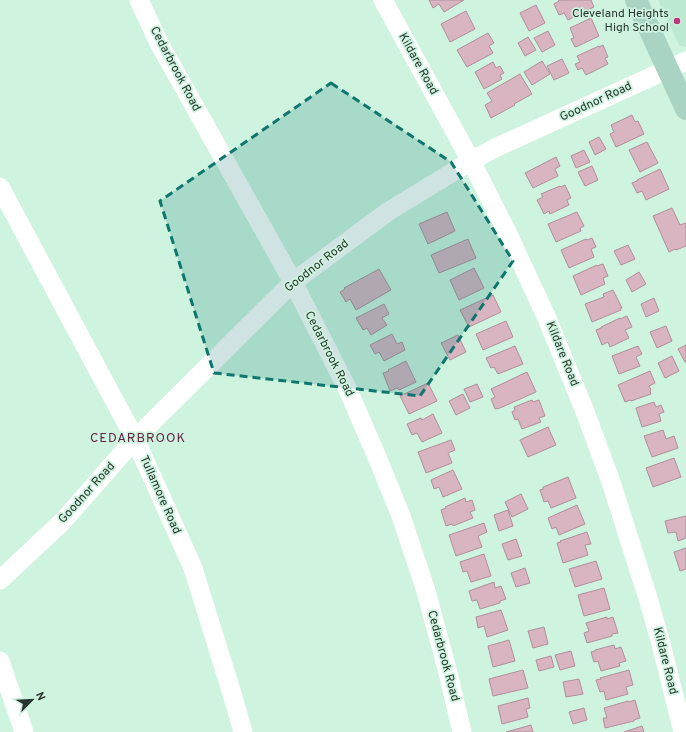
<svg xmlns="http://www.w3.org/2000/svg" width="686" height="732" viewBox="0 0 686 732" font-family="Overpass,sans-serif">
  <style>
    .built { fill: #bce9d2 }
    .building { fill: #d9b4c1; stroke: #b28e9b }
    .lines { fill: none; stroke-linecap: round; stroke-linejoin: round }
    .minor { stroke: #fff; stroke-width: 19 }
    .secondary { stroke: #a9d3c2; stroke-width: 22 }
    .marked { fill: #0f766e; fill-opacity: 0.2; stroke: #0f766e; stroke-width: 3; stroke-dasharray: 8 5; stroke-linejoin: round }
    .poi-dot { fill: #bd377a; stroke: #cef3df; stroke-width: 1.5 }
    .labels { text-anchor: middle; dominant-baseline: central; stroke-width: 3.5; stroke-linejoin: round; paint-order: stroke }
    .poi-label { font-size: 12px; fill: #28362f; stroke: #cef3df; text-anchor: end }
    .street-label { font-size: 12px; fill: #28362f; stroke: #cef3df }
    .neighbourhood-label { font-size: 13px; letter-spacing: 1px; fill: #632241; stroke: #cef3df }
  </style>
  <rect width="100%" height="100%" fill="#cef3df"/>
  <polygon class="built" points="658,0 686,0 686,47 680,46 677,41"/>
  <g class="building">
    <polygon points="429,0 464,0 444,12 439,4 433,8"/>
    <polygon points="558,0 591,0 594,7 568,20 564,13 559,15 554,4 559,1"/>
    <polygon points="536,5 545,23 529,31 520,13"/>
    <polygon points="466,11 475,29 450,42 441,24"/>
    <polygon points="591,18 599,36 578,46 575,47 571,39 574,38 570,28"/>
    <polygon points="548,31 555,45 542,52 534,38"/>
    <polygon points="488,33 494,43 489,46 493,53 467,67 457,50"/>
    <polygon points="528,37 536,50 525,56 518,43"/>
    <polygon points="603,45 608,57 605,58 608,64 586,75 582,68 578,70 575,64 580,62 577,56 599,46 599,47"/>
    <polygon points="562,59 569,73 554,80 547,66"/>
    <polygon points="542,61 550,74 532,85 524,72"/>
    <polygon points="493,62 496,68 500,66 504,73 500,75 502,79 484,89 475,72"/>
    <polygon points="520,74 532,94 514,104 515,105 491,118 485,105 492,101 487,93"/>
    <polygon points="632,115 635,122 638,121 644,134 616,147 610,134 614,132 611,125"/>
    <polygon points="599,137 606,149 595,155 589,142"/>
    <polygon points="647,142 658,163 640,172 629,150"/>
    <polygon points="584,150 590,162 576,168 571,156"/>
    <polygon points="556,157 560,166 555,169 558,176 533,188 525,173"/>
    <polygon points="592,166 598,180 585,186 578,172"/>
    <polygon points="660,169 669,189 646,200 642,191 637,193 632,183 637,181 637,180"/>
    <polygon points="565,185 571,198 567,200 569,205 550,214 549,211 544,214 537,200 543,197 541,194 560,186 561,187"/>
    <polygon points="672,208 680,225 686,223 686,246 676,250 675,249 669,252 653,216"/>
    <polygon points="447,212 455,231 428,244 419,224"/>
    <polygon points="577,212 584,226 580,228 581,231 556,242 548,224"/>
    <polygon points="592,238 596,247 591,249 594,257 569,268 561,250 586,239 587,240"/>
    <polygon points="468,239 476,258 439,273 431,255"/>
    <polygon points="628,245 635,259 621,265 614,251"/>
    <polygon points="603,264 608,276 603,278 605,284 581,295 573,276 597,265 597,266"/>
    <polygon points="474,268 484,288 459,300 450,280"/>
    <polygon points="379,269 391,290 356,310 350,299 346,302 340,292 345,289 344,288"/>
    <polygon points="639,272 646,284 632,292 626,280"/>
    <polygon points="613,290 622,308 620,308 621,310 592,322 585,304 604,297 603,294"/>
    <polygon points="493,295 501,312 469,327 460,310"/>
    <polygon points="654,298 659,311 646,317 641,304"/>
    <polygon points="384,304 389,314 382,318 387,325 371,335 367,328 363,330 356,318"/>
    <polygon points="627,316 632,327 625,330 629,338 610,347 608,342 602,345 596,330 601,328 601,327 620,318 620,319"/>
    <polygon points="506,321 513,337 483,350 476,334"/>
    <polygon points="666,326 672,341 657,348 650,332"/>
    <polygon points="392,334 397,344 402,342 405,350 384,361 379,352 375,354 370,345"/>
    <polygon points="458,335 466,352 450,360 441,343"/>
    <polygon points="686,345 686,362 685,362 678,349"/>
    <polygon points="515,346 523,364 498,374 494,367 491,368 486,358"/>
    <polygon points="638,346 642,354 636,357 640,366 619,374 612,356"/>
    <polygon points="672,356 679,371 665,378 658,363"/>
    <polygon points="406,361 416,382 399,390 397,388 390,391 383,373 389,371 388,370"/>
    <polygon points="650,371 655,383 649,386 651,390 650,391 651,394 631,401 630,400 625,402 618,385"/>
    <polygon points="527,372 536,392 500,408 495,409 491,399 495,397 491,389"/>
    <polygon points="428,383 437,401 409,414 400,396"/>
    <polygon points="477,384 483,397 470,402 464,389"/>
    <polygon points="463,394 470,408 456,415 449,401"/>
    <polygon points="532,400 533,402 539,400 545,416 539,418 541,422 522,429 518,419 515,420 512,412 515,410 514,407"/>
    <polygon points="654,402 656,407 661,405 664,412 659,414 661,421 642,427 636,408"/>
    <polygon points="433,414 442,433 422,442 417,433 412,435 407,424 421,418 422,420"/>
    <polygon points="548,427 556,445 528,457 520,440"/>
    <polygon points="663,430 666,439 674,436 678,448 652,457 644,436"/>
    <polygon points="451,440 455,450 448,453 452,463 426,473 418,452"/>
    <polygon points="674,458 681,477 653,487 646,468"/>
    <polygon points="453,470 462,489 443,497 439,487 434,489 431,480"/>
    <polygon points="568,477 576,498 551,508 548,501 544,502 540,490 543,489 543,487"/>
    <polygon points="521,494 528,509 512,517 505,502"/>
    <polygon points="465,498 466,502 472,500 475,510 470,512 473,518 453,526 452,524 446,526 441,510 446,508 445,507"/>
    <polygon points="577,505 585,524 559,535 556,527 552,529 548,518"/>
    <polygon points="508,510 513,526 499,531 494,515"/>
    <polygon points="686,516 686,538 678,541 676,532 668,533 665,521"/>
    <polygon points="484,523 487,532 478,536 482,547 456,556 449,535"/>
    <polygon points="587,532 591,544 585,545 588,555 563,563 557,543 561,542 560,541"/>
    <polygon points="516,539 522,556 508,560 502,544"/>
    <polygon points="686,548 686,569 680,571 674,552"/>
    <polygon points="484,554 491,576 471,582 467,571 463,572 460,562"/>
    <polygon points="596,561 602,579 575,587 569,569"/>
    <polygon points="525,568 530,583 516,587 511,573"/>
    <polygon points="494,582 495,588 501,586 506,599 500,601 500,603 480,609 477,600 472,601 469,591"/>
    <polygon points="604,588 610,609 584,616 578,595"/>
    <polygon points="501,610 508,630 487,637 484,626 478,628 476,617"/>
    <polygon points="607,617 607,619 613,617 618,633 612,634 612,636 587,643 584,633 589,631 586,623"/>
    <polygon points="544,627 548,644 533,648 528,631"/>
    <polygon points="509,640 515,661 493,667 488,646"/>
    <polygon points="614,645 615,649 621,647 626,661 619,663 620,666 601,671 598,661 594,662 591,652 595,651 595,650"/>
    <polygon points="571,651 575,666 560,670 555,655"/>
    <polygon points="551,656 554,667 539,671 536,660"/>
    <polygon points="523,670 528,688 493,696 489,679"/>
    <polygon points="629,670 633,685 626,687 628,694 606,700 604,691 600,692 596,680 601,679 600,678"/>
    <polygon points="579,679 583,694 566,697 563,682"/>
    <polygon points="528,698 530,708 526,709 528,717 502,724 498,706"/>
    <polygon points="635,700 640,718 634,720 634,721 605,728 603,718 607,718 604,708 628,701 629,702"/>
    <polygon points="584,708 587,720 573,724 569,712"/>
    <polygon points="531,725 533,732 506,732"/>
    <polygon points="642,726 644,732 624,732"/>
  </g>
  <g class="lines">
    <g class="minor">
      <polyline points="139,0 159,43 293,282 348,390 377,457 401,516 426,591 447,669 462,732"/>
      <polyline points="383,0 471,161 506,230 546,316 584,409 610,479 648,598 661,644 683,732"/>
      <polyline points="0,187 135,439 193,568 233,697 243,732"/>
      <polyline points="0,580 63,521 135,439 293,282 389,211 471,161 495,148 686,61"/>
      <polyline points="0,661 24,732"/>
    </g>
    <polyline class="secondary" points="636,0 686,109"/>
  </g>
  <path class="marked" d="M331,83L451,162L513,261L420,396L214,373L160,201Z"/>
  <circle class="poi-dot" cx="677" cy="21" r="4"/>
  <g class="labels">
    <g class="poi-label">
      <text x="669" y="14">Cleveland Heights<tspan x="669" dy="14">High School</tspan></text>
    </g>
    <g class="street-label">
      <text transform="translate(418 64) rotate(61)">Kildare Road</text>
      <text transform="translate(175 69) rotate(62)">Cedarbrook Road</text>
      <text transform="translate(596 102) rotate(-25)">Goodnor Road</text>
      <text transform="translate(317 266) rotate(-38)">Goodnor Road</text>
      <text transform="translate(329 354) rotate(63)">Cedarbrook Road</text>
      <text transform="translate(562 354) rotate(68)">Kildare Road</text>
      <text transform="translate(87 493) rotate(-48)">Goodnor Road</text>
      <text transform="translate(160 495) rotate(66)">Tullamore Road</text>
      <text transform="translate(443 656) rotate(75)">Cedarbrook Road</text>
      <text transform="translate(665 661) rotate(76)">Kildare Road</text>
    </g>
    <g class="neighbourhood-label">
      <text x="138" y="439">CEDARBROOK</text>
    </g>
  </g>
  <g transform="translate(32 700) rotate(66)" stroke="#cef3df" stroke-width="3" paint-order="stroke">
  <path d="M0-3L7 15L0 10L-7 15Z" fill="#28362f"/>
  <text y="-6" font-size="11" font-weight="bold" text-anchor="middle" fill="#28362f">N</text>
  </g>
</svg>
